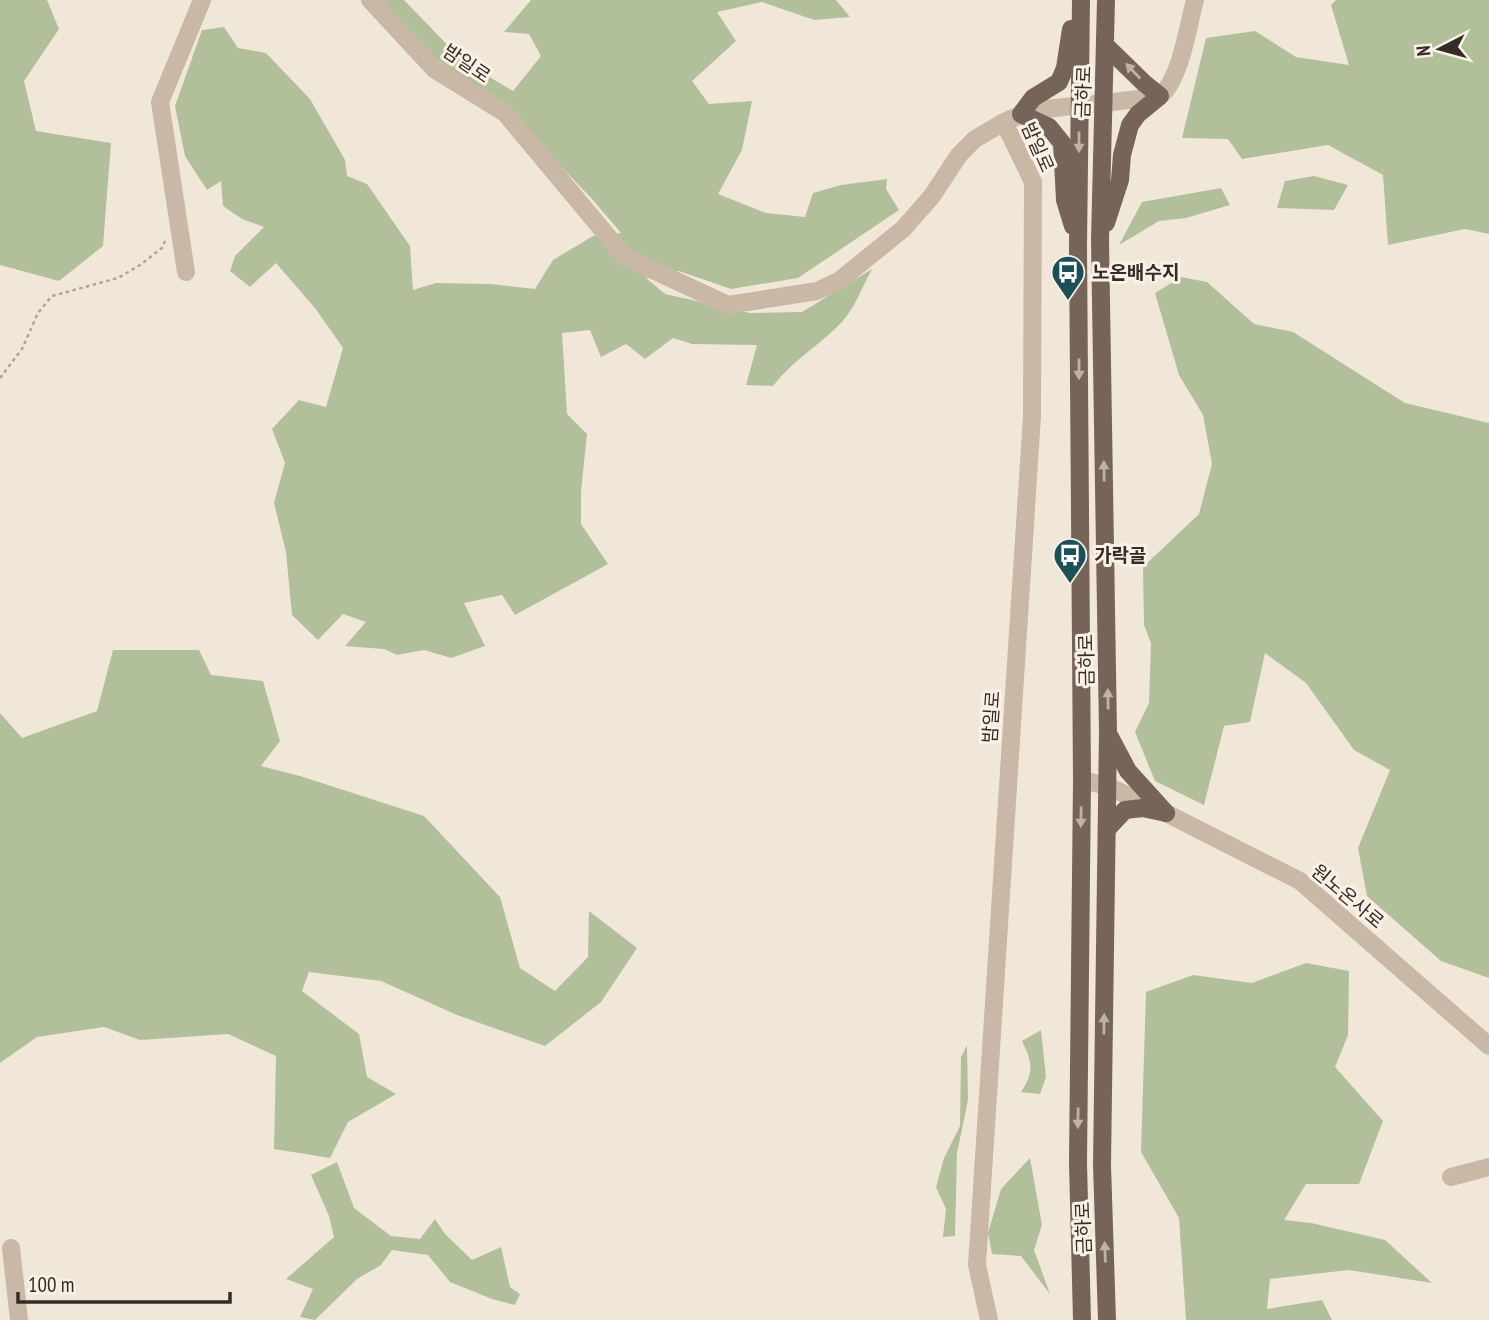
<svg xmlns="http://www.w3.org/2000/svg" width="1489" height="1320" viewBox="0 0 1489 1320" font-family="'PT Sans Narrow','Noto Sans KR',sans-serif">
  <style>
    .green { fill: #b1c09a }
    .lines { fill: none; stroke-linecap: round; stroke-linejoin: round }
    .path { stroke: #b5a290; stroke-width: 2.5; stroke-dasharray: 3.5 3.5; stroke-linecap: butt }
    .minor { stroke: #c9b8a5; stroke-width: 18 }
    .major { stroke: #776458; stroke-width: 18 }
    .oneway { fill: #beb2a6 }
    .labels { text-anchor: middle; dominant-baseline: central; stroke-width: 6; stroke-linejoin: round; paint-order: stroke }
    .street-label { font-size: 19px; fill: #352c27; stroke: #f9f1e6 }
    .poi-label { font-size: 19px; font-weight: bold; fill: #352c27; stroke: #f9f1e6; text-anchor: start }
  </style>
  <rect width="100%" height="100%" fill="#f1e7d9"/>
  <g class="green">
    <polygon points="0,0 47,0 59,29 24,81 36,131 111,143 103,246 59,281 0,265"/>
    <path d="M380,0H404L463,61L513,91L541,56L529,34L504,32L531,0H836L850,17L814,20L762,2L717,12L736,41L692,81L709,104L752,101L742,150L718,194L766,213L805,217L813,193L841,185L887,179L886,189L899,210L798,278L731,289L679,271L646,278L665,294L750,313L802,312L872,269C863,285 855,308 842,322C820,345 792,361 773,386L746,385L757,345L692,344L673,338L645,359L626,344L601,357L590,330L562,333L567,414L587,434L581,491V524L608,564L515,615L502,595L464,603L485,646L451,658L424,650L397,655L384,649L345,646L366,622L343,614L318,640L292,615L286,552L274,503L285,463L272,429L299,400L326,407L343,348L315,308L276,263L250,287L230,271L235,256L264,227L242,219L223,206L221,181L207,190L185,156L175,106L202,30L224,27L238,48L266,53L310,99L345,160L347,176L367,184L410,246L413,290L436,283L491,284L535,289L553,260L593,236L621,233L592,199L512,115L423,49Z"/>
    <polygon points="1336,0 1489,0 1489,234 1465,229 1388,245 1383,175 1328,145 1242,159 1228,139 1182,138 1206,38 1255,31 1296,57 1349,65 1331,5"/>
    <polygon points="1314,176 1348,185 1334,210 1277,208 1285,181"/>
    <polygon points="1221,188 1230,205 1186,218 1159,221 1119,245 1142,202"/>
    <polygon points="1181,277 1207,282 1254,324 1293,332 1405,403 1489,423 1489,978 1441,961 1367,896 1358,848 1390,770 1354,750 1306,683 1265,653 1250,722 1224,726 1204,805 1155,781 1135,732 1149,703 1151,643 1144,625 1143,567 1199,514 1212,464 1203,415 1179,375 1155,293"/>
    <polygon points="113,650 199,650 211,675 263,681 280,741 261,766 300,776 424,816 500,897 520,968 555,991 588,957 589,911 637,948 601,1002 545,1046 457,1015 381,981 309,972 302,991 359,1034 367,1077 396,1094 348,1122 330,1158 274,1149 276,1056 228,1034 140,1040 104,1027 37,1037 0,1063 0,713 22,738 97,711"/>
    <polygon points="1306,963 1349,971 1348,1035 1335,1067 1383,1121 1359,1184 1306,1184 1284,1220 1311,1223 1385,1240 1432,1283 1349,1270 1270,1279 1267,1309 1322,1300 1332,1320 1186,1320 1179,1218 1141,1152 1146,992 1193,975 1252,983"/>
    <path d="M1041,1030L1046,1077L1040,1094L1021,1092C1035,1072 1032,1061 1022,1041Z"/>
    <polygon points="967,1045 968,1100 957,1153 955,1236 943,1237 946,1209 936,1187 944,1158 960,1126 961,1057"/>
    <polygon points="1030,1158 1042,1225 1034,1250 1050,1294 1021,1256 992,1254 988,1233 1001,1189"/>
    <polygon points="337,1162 354,1208 391,1236 420,1239 435,1219 445,1234 472,1260 501,1247 510,1287 520,1294 515,1305 492,1299 450,1282 428,1255 392,1250 381,1265 357,1279 315,1320 300,1317 313,1289 286,1279 334,1237 329,1216 311,1175"/>
  </g>
  <g class="lines">
    <polyline class="path" points="0,378 22,349 38,313 52,296 118,278 140,265 162,248 165,241"/>
    <g class="minor">
      <polyline points="370,0 434,69 505,113 625,257 728,305 817,291 840,280 903,229 932,196 959,155 975,139 1004,122"/>
      <polyline points="186,272 160,102 202,0"/>
      <polyline points="1082,780 1107,786 1166,813 1300,881 1489,1046"/>
      <polyline points="1451,1177 1489,1167"/>
      <polyline points="11,1248 19,1320"/>
      <path d="M989,1320L977,1265L1032,416L1033,182L1004,122C1035,107 1052,109 1084,105C1109,103 1135,99 1160,96C1181,79 1188,25 1195,0"/>
    </g>
    <g class="major">
      <polyline points="1081,0 1078,246 1082,780 1078,1163 1082,1320"/>
      <polyline points="1106,0 1100,240 1108,732 1102,1165 1107,1320"/>
      <polyline points="1071,29 1065,68 1059,82 1033,98 1021,114 1049,127 1062,143 1065,200 1073,226"/>
      <polyline points="1106,223 1120,180 1122,155 1130,125 1138,114 1160,96 1144,83 1106,46"/>
      <polyline points="1110,737 1128,771 1166,813"/>
      <polyline points="1107,829 1125,810 1143,808 1166,813"/>
    </g>
  </g>
  <defs><path id="oneway-solid" d="M-6-.8H1V-3.2L6.5 0L1 3.2V.8H-6Z" transform="scale(1.75)"/></defs>
  <g class="oneway">
    <use href="#oneway-solid" transform="translate(1133 71) rotate(-134)"/>
    <use href="#oneway-solid" transform="translate(1079 142) rotate(90)"/>
    <use href="#oneway-solid" transform="translate(1079 369) rotate(90)"/>
    <use href="#oneway-solid" transform="translate(1104 471) rotate(-91)"/>
    <use href="#oneway-solid" transform="translate(1108 699) rotate(-91)"/>
    <use href="#oneway-solid" transform="translate(1081 817) rotate(91)"/>
    <use href="#oneway-solid" transform="translate(1104 1024) rotate(-89)"/>
    <use href="#oneway-solid" transform="translate(1078 1118) rotate(91)"/>
    <use href="#oneway-solid" transform="translate(1105 1252) rotate(-92)"/>
  </g>
  <defs>
    <symbol id="bus-pin" viewBox="-11 -11 22 30"><path d="M0 17L-7.5 6A9.5 9.5 0 1 1 7.5 6Z" fill="#1c5057" stroke="#f9f1e6"/><path d="M-5-6H5V4H4V6H2V4H-2V6H-4V4H-5ZM-3.5-4V0h7V-4ZM-3.5 1.2v1.5H-2V1.2ZM2 1.2v1.5H3.5V1.2Z" fill="#fff"/></symbol>
  </defs>
  <g fill-rule="evenodd">
    <use href="#bus-pin" x="1049" y="253" width="38" height="52"/>
    <use href="#bus-pin" x="1051" y="536" width="38" height="52"/>
  </g>
  <g class="labels">
    <g class="street-label">
      <text transform="translate(467 63) rotate(34)">밤일로</text>
      <text transform="translate(1083 92) rotate(-88)">금하로</text>
      <text transform="translate(1038 147) rotate(66)">밤일로</text>
      <text transform="translate(1086 660) rotate(-91)">금하로</text>
      <text transform="translate(991 717) rotate(-86)">밤일로</text>
      <text transform="translate(1348 896) rotate(40)">원노온사로</text>
      <text transform="translate(1083 1228) rotate(-92)">금하로</text>
    </g>
    <g class="poi-label">
      <text x="1092" y="272">노온배수지</text>
      <text x="1094" y="555">가락골</text>
    </g>
  </g>
  <g transform="translate(1440 49) rotate(264)" stroke="#f9f1e6" stroke-width="5" paint-order="stroke">
  <path d="M0-5L12 26L0 18L-12 26Z" fill="#352c27"/>
  <text y="-10" font-size="19" font-weight="bold" text-anchor="middle" fill="#352c27">N</text>
  </g>
  <path d="M18 1292v10h212v-10" fill="none" stroke="#352c27" stroke-width="3.5"/>
  <text x="28" y="1292" font-size="21" fill="#352c27" stroke="#f9f1e6" stroke-width="5" paint-order="stroke">100 m</text>
</svg>
